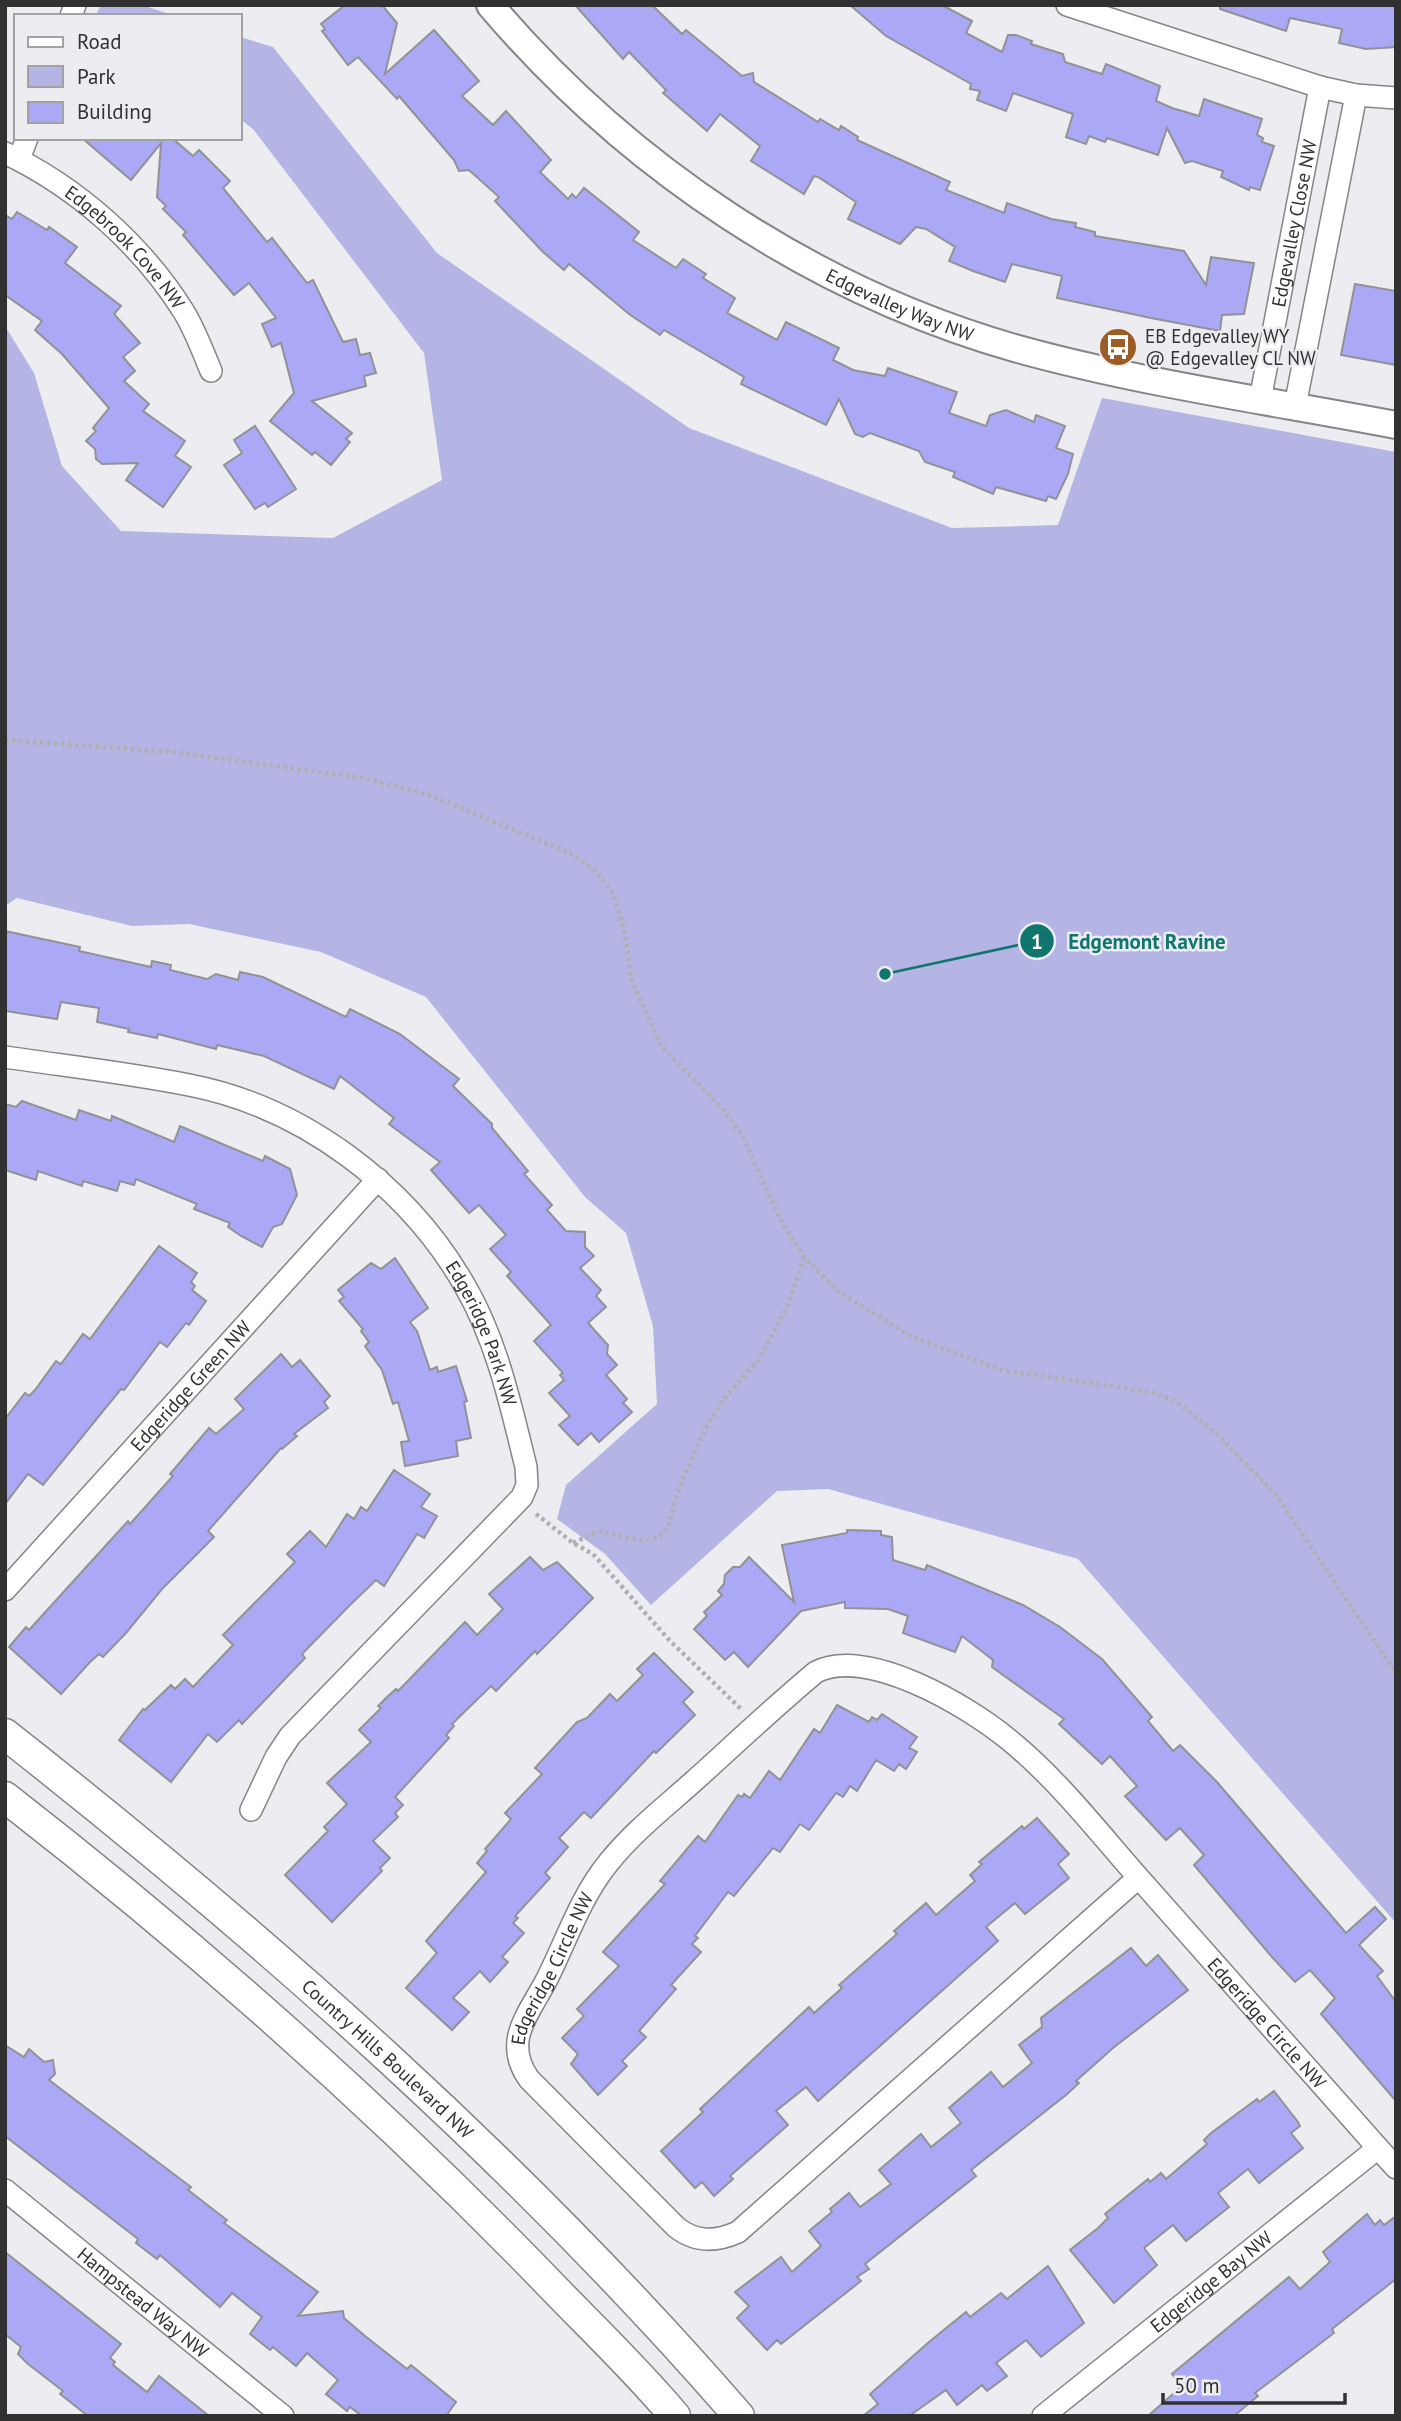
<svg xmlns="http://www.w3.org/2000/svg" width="1401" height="2421" viewBox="0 0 1401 2421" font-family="'PT Sans',sans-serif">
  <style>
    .green { fill: #b4b5e5 }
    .building { fill: #aba9f6; stroke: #919295; stroke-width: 2 }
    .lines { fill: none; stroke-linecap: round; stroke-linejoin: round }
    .minor-casing { stroke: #858588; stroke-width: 24 }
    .tertiary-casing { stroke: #858588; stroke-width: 30 }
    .secondary-casing { stroke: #858588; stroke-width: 33 }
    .path { stroke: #b0b0b4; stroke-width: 4.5; stroke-dasharray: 3.5 3.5; stroke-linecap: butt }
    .minor { stroke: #fff; stroke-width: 21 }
    .tertiary { stroke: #fff; stroke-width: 26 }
    .secondary { stroke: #fff; stroke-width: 30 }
    .labels { text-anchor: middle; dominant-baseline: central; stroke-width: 5; stroke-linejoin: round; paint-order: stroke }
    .street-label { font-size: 19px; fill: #313132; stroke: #ededf1 }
    .poi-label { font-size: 19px; fill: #313132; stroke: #ededf1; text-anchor: start }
    .leader { fill: none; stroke: #0f766e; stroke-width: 2.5 }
    .callout-dot { fill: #0f766e; stroke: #ededf1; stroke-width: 2.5 }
    .mark-label { font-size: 21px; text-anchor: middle; font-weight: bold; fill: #fff }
    .callout-label { font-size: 21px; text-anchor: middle; font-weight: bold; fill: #0f766e; stroke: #ededf1; stroke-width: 5; stroke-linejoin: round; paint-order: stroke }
  </style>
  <rect width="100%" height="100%" fill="#ededf1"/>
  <g class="green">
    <polygon points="101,5 142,5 175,16 100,16 97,13"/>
    <polygon points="240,37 273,47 437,253 689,428 952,528 1058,525 1102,398 1396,452 1396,1923 1078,1559 828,1489 777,1491 651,1605 605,1554 557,1519 566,1485 657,1404 653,1326 626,1233 585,1197 426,997 321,952 189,924 132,926 17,898 5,906 5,326 34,373 62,466 121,531 333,538 442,480 424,353 253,129 240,119"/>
  </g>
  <g class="building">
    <polygon points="345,5 382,5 397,23 385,74 434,30 479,81 462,96 493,125 506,111 551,160 540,172 568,199 572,194 576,198 584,188 639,232 633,240 676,268 683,259 706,274 703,278 735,298 727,313 777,340 786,322 839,348 833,360 853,370 885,376 888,368 957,392 949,413 986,426 990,415 1006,410 1034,422 1036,415 1065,426 1056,448 1073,454 1068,474 1056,499 1048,496 1046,501 996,487 993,494 953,477 955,472 925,462 919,451 870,433 863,437 855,434 839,399 826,425 741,384 744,377 664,330 660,335 629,314 569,264 564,270 543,252 495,201 499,197 469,170 459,171 454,160 399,96 397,99 358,57 348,65 322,31 325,29 321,24"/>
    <polygon points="575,5 652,5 682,34 686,30 742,76 753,73 754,82 818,122 820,119 839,130 841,126 858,137 857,140 950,182 946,190 1004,213 1007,203 1051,219 1076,223 1075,227 1095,232 1095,236 1184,251 1206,285 1211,257 1254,263 1244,314 1222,315 1220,331 1151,318 1057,298 1062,276 1012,264 1005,282 973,271 949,261 955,247 926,229 916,227 900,244 848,219 856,202 818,177 814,176 804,194 751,161 760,146 720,114 707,131 663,93 666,90 629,52 623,59"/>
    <polygon points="850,5 942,5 972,21 966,33 1002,52 1008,35 1016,35 1032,41 1031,44 1063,54 1065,62 1102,74 1106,64 1160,86 1156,101 1172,108 1199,116 1204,99 1262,119 1257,135 1263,138 1262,142 1274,146 1260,190 1250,187 1249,190 1221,177 1223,171 1192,161 1185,163 1167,128 1158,155 1107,138 1105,142 1089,136 1086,144 1066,137 1073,114 1013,93 1006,111 977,100 980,91 970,89 971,84 886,36"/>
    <polygon points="1220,5 1396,5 1396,47 1366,49 1339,43 1342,29 1290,18 1286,31 1220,9"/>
    <polygon points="82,138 172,138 193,156 199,150 230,181 223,188 267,242 272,238 307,283 313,280 343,342 356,339 360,355 370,353 376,373 364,376 366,386 312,401 352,433 346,439 350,442 331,465 315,452 312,455 270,421 294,393 281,343 272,347 262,324 276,318 249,283 234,295 183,235 186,232 163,209 166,206 157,197 161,143 131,180"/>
    <polygon points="17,212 47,230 49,227 77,247 65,263 121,306 114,314 140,343 123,357 135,371 124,381 149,404 143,411 185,441 175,456 191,467 163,507 126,480 138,463 102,464 96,459 95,449 86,441 96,431 93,428 109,408 62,354 35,330 42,321 5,295 5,215 12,219"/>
    <polygon points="1355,284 1396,291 1396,365 1341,355"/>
    <polygon points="255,426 296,489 268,507 265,503 255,509 224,465 242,453 234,440"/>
    <polygon points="5,931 80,947 79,951 151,967 152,961 171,965 170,970 207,979 216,974 238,980 240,972 263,977 346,1017 350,1009 400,1034 459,1079 453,1086 492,1124 492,1128 528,1171 524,1174 552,1205 547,1210 566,1231 585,1232 585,1247 594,1256 580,1268 601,1290 596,1296 606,1307 588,1323 608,1345 607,1354 617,1365 606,1375 627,1399 623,1403 632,1412 599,1442 591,1433 578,1445 559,1425 570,1416 549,1393 564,1380 560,1375 563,1373 534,1341 551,1325 507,1276 511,1272 490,1249 506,1235 479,1205 469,1213 431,1170 440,1162 389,1124 394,1118 340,1076 334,1089 264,1056 217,1045 216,1049 158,1034 157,1038 128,1032 129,1029 97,1022 99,1008 61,1002 57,1019 5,1011"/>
    <polygon points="22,1101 76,1120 79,1110 111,1121 112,1116 174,1142 180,1126 263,1161 265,1156 290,1169 297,1195 282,1224 273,1227 262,1247 241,1236 228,1227 230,1223 194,1209 197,1204 136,1179 134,1185 120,1181 117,1191 83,1181 82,1186 38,1171 36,1180 5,1170 5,1104 16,1107"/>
    <polygon points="159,1246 197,1273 191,1282 195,1286 192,1290 206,1301 189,1325 186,1323 167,1347 160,1342 124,1390 121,1389 43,1485 28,1474 5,1504 5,1419 25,1393 29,1396 35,1390 56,1361 61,1364 83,1334 90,1339"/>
    <polygon points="395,1258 428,1308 410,1322 417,1331 430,1370 437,1367 438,1372 456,1366 467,1401 464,1402 471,1438 456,1441 458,1456 405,1466 401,1442 409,1441 398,1402 393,1404 382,1370 365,1346 369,1342 361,1331 363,1329 339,1301 344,1297 338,1290 371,1263 381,1269"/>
    <polygon points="281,1354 292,1367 300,1360 330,1396 324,1402 328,1408 294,1434 297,1436 282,1449 281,1448 208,1531 214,1537 162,1589 126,1633 103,1657 99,1654 90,1662 61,1694 9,1647 26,1627 29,1630 128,1521 130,1524 173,1476 170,1474 209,1428 216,1434 244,1409 235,1399"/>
    <polygon points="394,1470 430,1494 421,1507 437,1516 424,1538 417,1534 384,1586 376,1580 349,1606 302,1654 305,1658 242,1724 239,1720 217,1742 208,1734 171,1782 119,1740 143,1709 145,1710 171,1685 175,1689 185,1679 193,1687 233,1645 223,1635 295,1562 287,1554 310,1531 326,1547 347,1514 354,1519 361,1507 367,1511"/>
    <polygon points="847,1530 881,1531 881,1535 892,1537 893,1560 925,1570 927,1565 1023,1605 1060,1627 1102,1659 1152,1717 1148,1721 1173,1751 1180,1745 1217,1782 1346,1933 1375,1907 1386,1919 1359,1945 1383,1971 1377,1976 1396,2002 1396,2101 1321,2014 1335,1998 1310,1970 1295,1982 1272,1957 1194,1865 1204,1855 1180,1828 1166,1840 1125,1796 1137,1786 1110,1756 1102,1764 1059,1724 1064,1719 992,1667 993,1660 962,1636 955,1652 903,1633 908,1616 888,1609 845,1608 845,1602 801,1611 748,1667 734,1652 725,1660 694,1629 707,1616 704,1612 722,1595 718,1591 724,1584 725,1575 733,1567 740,1567 749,1557 794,1602 782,1545 847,1533"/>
    <polygon points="530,1557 543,1570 557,1562 593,1598 537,1654 535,1651 496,1691 491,1686 452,1724 454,1726 446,1735 449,1738 395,1797 403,1805 395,1813 398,1817 373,1841 390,1858 380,1868 382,1871 332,1922 285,1875 328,1831 324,1827 347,1804 327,1783 371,1742 359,1730 381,1708 378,1706 386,1698 396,1689 398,1691 465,1622 477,1635 503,1609 489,1594"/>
    <polygon points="654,1653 693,1692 683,1702 695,1715 656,1753 654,1751 591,1818 584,1812 559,1838 568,1847 545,1873 550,1878 515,1916 518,1918 513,1923 524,1933 502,1957 508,1962 490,1982 480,1971 453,1998 469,2012 452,2030 406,1988 437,1953 426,1941 486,1872 477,1863 487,1851 485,1849 511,1819 505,1813 542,1774 535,1768 577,1722 587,1718 610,1694 617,1701 643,1675 637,1669"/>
    <polygon points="837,1705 869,1722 872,1717 877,1720 882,1714 917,1737 909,1748 917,1752 906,1769 899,1764 894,1771 876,1760 857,1791 850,1786 843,1797 836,1793 809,1830 800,1824 780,1852 773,1848 734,1896 728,1892 695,1936 698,1938 692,1944 701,1952 671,1985 676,1989 639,2031 646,2037 622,2061 627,2066 598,2095 571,2064 578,2054 562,2038 584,2016 577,2009 619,1966 603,1952 665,1884 660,1881 698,1836 705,1842 738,1795 742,1797 744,1794 750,1798 769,1771 780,1780 814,1729 820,1733"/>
    <polygon points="1037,1818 1069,1854 1058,1864 1069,1878 1025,1914 1015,1903 986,1927 998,1941 818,2101 806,2087 776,2111 788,2125 730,2176 733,2179 714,2196 702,2182 695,2188 661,2151 703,2112 700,2109 809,2007 814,2013 842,1988 839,1985 897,1934 894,1931 926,1903 936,1915 975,1881 970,1875 982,1864 979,1862 1022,1826 1024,1829"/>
    <polygon points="1131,1948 1146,1966 1158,1955 1188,1990 1113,2048 1076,2081 1079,2083 1066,2095 971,2170 976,2176 865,2264 869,2269 857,2277 861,2281 781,2344 777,2340 767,2350 737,2318 749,2306 735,2292 781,2257 792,2272 821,2246 809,2231 832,2212 830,2209 849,2193 860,2207 891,2184 879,2170 921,2134 931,2147 961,2123 949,2108 991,2072 1003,2087 1032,2063 1019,2045 1042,2027 1041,2018"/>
    <polygon points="5,2045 24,2057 29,2049 44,2062 53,2060 55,2074 49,2080 191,2187 188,2190 227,2220 224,2223 318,2292 298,2316 343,2311 344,2318 365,2336 407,2369 411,2365 456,2402 446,2416 362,2416 350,2407 347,2411 326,2394 338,2380 307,2353 296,2366 273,2347 270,2350 250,2334 262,2317 232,2293 220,2307 160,2255 157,2259 136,2243 138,2239 5,2136"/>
    <polygon points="1274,2091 1298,2122 1300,2126 1291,2133 1303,2148 1259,2183 1248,2169 1218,2193 1229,2207 1186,2241 1173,2225 1144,2248 1157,2265 1114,2303 1070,2250 1098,2228 1108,2218 1105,2214 1148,2179 1150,2182 1161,2173 1166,2179 1207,2144 1204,2140 1211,2133 1257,2099 1259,2102"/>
    <polygon points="1367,2214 1375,2225 1380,2220 1384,2225 1396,2216 1396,2279 1332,2329 1334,2333 1255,2393 1258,2396 1234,2416 1148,2416 1182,2386 1172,2374 1289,2277 1300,2289 1330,2262 1323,2252"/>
    <polygon points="5,2252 121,2344 110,2358 115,2362 113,2365 147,2392 159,2376 209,2416 88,2416 60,2394 63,2391 28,2364 18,2354 21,2347 5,2334"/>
    <polygon points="1048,2266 1084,2323 1060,2342 1041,2357 1026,2340 996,2363 1007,2376 987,2391 982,2385 957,2405 946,2390 909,2416 863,2416 878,2404 870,2394 929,2342 966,2312 970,2317 1001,2293 1007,2299"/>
  </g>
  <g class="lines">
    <defs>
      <g id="minor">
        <polyline points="1067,5 1320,87 1356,95 1396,98"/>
        <polyline points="71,16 75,5"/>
        <path id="s1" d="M5,153C77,187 142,245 184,312C195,330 203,352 211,371"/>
        <polyline points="19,159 27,138"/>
        <path id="s2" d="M1260,400L1320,87"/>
        <polyline points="1295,406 1356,95"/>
        <path id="s3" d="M5,1057C66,1066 129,1073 189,1085C303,1107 408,1186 465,1286C497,1341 511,1406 526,1467L527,1485L522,1497L290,1736L276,1757L251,1810"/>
        <path id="s4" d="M5,1590L378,1179"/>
        <path id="s5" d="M1138,1878L738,2232C716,2242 696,2243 676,2227L529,2079C502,2041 529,2014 547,1979C567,1939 581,1896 609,1862C633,1832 665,1807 694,1781C734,1745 774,1707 816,1672C867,1646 968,1706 1008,1739C1060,1781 1102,1837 1146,1886C1223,1974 1301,2061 1378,2148L1396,2168"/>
        <path id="s6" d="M5,2190L283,2416"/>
        <path id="s7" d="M1043,2416L1378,2148"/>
      </g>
      <g id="tertiary">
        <path id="s8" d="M490,5C628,167 813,291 1018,349C1141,383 1270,401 1396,425"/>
      </g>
      <g id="secondary">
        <path id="s9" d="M5,1734C267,1940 520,2164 739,2416"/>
        <path d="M5,1797C194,1944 376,2105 543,2277C587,2323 634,2367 675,2416"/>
      </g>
    </defs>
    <use href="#minor" class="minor-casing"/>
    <use href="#tertiary" class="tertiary-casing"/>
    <use href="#secondary" class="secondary-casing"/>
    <g class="path">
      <polyline points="5,740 174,752 363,778 429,795 568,852 596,871 613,893 624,929 632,981 661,1046 723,1109 742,1135 782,1223 804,1257 838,1291 912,1337 1002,1370 1125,1388 1155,1393 1176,1401 1215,1432 1276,1495 1396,1673"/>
      <polyline points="536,1514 573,1543 593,1554 670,1641 741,1709"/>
      <polyline points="573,1543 598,1531 639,1540 658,1538 668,1528 677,1494 698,1443 722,1401 760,1358 788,1305 804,1257"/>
    </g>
    <use href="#minor" class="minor"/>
    <use href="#tertiary" class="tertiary"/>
    <use href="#secondary" class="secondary"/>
  </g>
  <defs>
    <symbol id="bus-disc" viewBox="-11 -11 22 22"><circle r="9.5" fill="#9c5c26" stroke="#ededf1"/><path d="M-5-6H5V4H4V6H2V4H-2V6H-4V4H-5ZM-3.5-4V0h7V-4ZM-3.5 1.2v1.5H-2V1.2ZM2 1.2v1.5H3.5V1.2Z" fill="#fff"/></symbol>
  </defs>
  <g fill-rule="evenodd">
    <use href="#bus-disc" x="1096" y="325" width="44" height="44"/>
  </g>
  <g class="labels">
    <g class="street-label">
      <text stroke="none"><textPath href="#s2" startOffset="180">Edgevalley Close NW</textPath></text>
      <text stroke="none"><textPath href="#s1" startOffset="154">Edgebrook Cove NW</textPath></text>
      <text stroke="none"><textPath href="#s8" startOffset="513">Edgevalley Way NW</textPath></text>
      <text stroke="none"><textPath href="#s3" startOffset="588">Edgeridge Park NW</textPath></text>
      <text stroke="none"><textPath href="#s4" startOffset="276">Edgeridge Green NW</textPath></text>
      <text stroke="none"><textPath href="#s5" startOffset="929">Edgeridge Circle NW</textPath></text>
      <text stroke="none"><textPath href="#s5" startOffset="1928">Edgeridge Circle NW</textPath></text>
      <text stroke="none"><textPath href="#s9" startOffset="502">Country Hills Boulevard NW</textPath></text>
      <text stroke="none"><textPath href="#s7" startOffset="215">Edgeridge Bay NW</textPath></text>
      <text stroke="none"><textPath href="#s6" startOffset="178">Hampstead Way NW</textPath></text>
    </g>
    <g class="poi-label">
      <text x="1145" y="336">EB Edgevalley WY<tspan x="1145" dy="22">@ Edgevalley CL NW</tspan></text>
    </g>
  </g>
  <path class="leader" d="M885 974L1037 941"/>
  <g class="callout-dot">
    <circle cx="885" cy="974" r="7"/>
    <circle cx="1037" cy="941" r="18"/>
  </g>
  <g class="mark-label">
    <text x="1037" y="949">1</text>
  </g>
  <g class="callout-label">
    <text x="1147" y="949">Edgemont Ravine</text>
  </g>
  <rect width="1401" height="2421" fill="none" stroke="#313132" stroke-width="14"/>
  <rect x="14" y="14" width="228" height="126" fill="#ededf1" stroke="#a2a2a5" stroke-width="2"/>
  <rect x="28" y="37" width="35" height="10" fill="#ffffff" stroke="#a2a2a5" stroke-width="2"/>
  <text x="77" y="49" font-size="21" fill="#313132">Road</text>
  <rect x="28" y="66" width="35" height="21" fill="#b4b5e5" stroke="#a2a2a5" stroke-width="2"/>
  <text x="77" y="84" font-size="21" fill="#313132">Park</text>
  <rect x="28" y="102" width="35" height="21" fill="#aba9f6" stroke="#a2a2a5" stroke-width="2"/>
  <text x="77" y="119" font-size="21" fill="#313132">Building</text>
  <path d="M1163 2393v10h182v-10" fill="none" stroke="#313132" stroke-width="3.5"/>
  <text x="1174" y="2393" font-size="21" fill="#313132" stroke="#ededf1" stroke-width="5" paint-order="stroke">50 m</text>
</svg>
